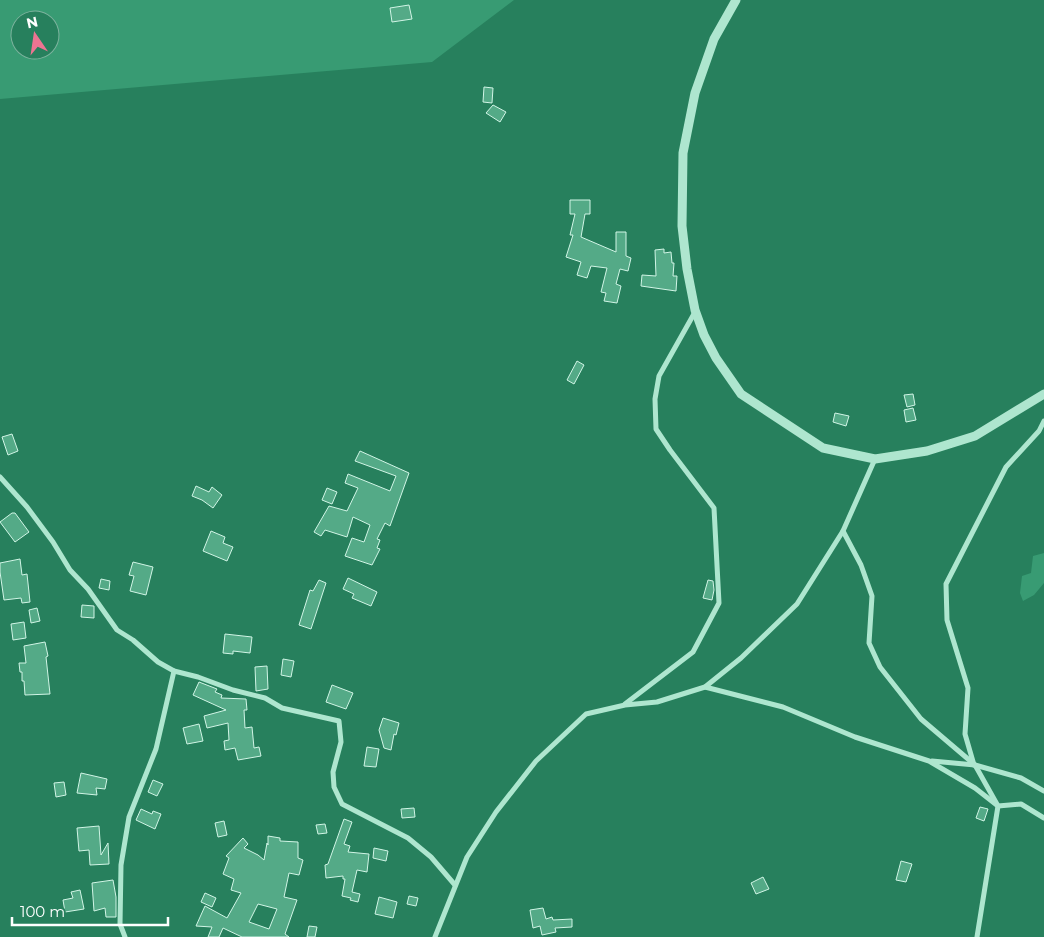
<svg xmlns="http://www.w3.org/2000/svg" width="1044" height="937" viewBox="0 0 1044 937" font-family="Montserrat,sans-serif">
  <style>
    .green { fill: #389b73; fill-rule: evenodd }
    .building { fill: #54aa87; stroke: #d1f5e6; fill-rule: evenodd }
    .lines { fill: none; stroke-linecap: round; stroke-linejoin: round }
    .minor { stroke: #aee6cf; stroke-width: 5 }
    .tertiary { stroke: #aee6cf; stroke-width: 9 }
  </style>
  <rect width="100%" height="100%" fill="#27805d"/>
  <g class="green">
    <path d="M0,0H514L432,62L0,99ZM20,20H50V50H20Z"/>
    <polygon points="1044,553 1044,583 1034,595 1023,601 1020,593 1022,576 1031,573 1033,556"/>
  </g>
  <g class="building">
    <polygon points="409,5 412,19 392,22 390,8"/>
    <polygon points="484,87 493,88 492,103 483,102"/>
    <polygon points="493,105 506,112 500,122 486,113"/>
    <polygon points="570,200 590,200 590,214 585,214 581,237 616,252 616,232 626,232 626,256 631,258 628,271 620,269 616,284 621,286 617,303 604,301 606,293 601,292 607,268 591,266 587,278 577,275 581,262 566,257 573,235 570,235 575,214 570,214"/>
    <polygon points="664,249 664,253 671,252 672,263 674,263 673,276 677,276 676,291 641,286 642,275 656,276 655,250"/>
    <polygon points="577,361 584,365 574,384 567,380"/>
    <polygon points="913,394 915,405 907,407 904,395"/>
    <polygon points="913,408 916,420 906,422 904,410"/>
    <polygon points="835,413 849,416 846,426 833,422"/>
    <polygon points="12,434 18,451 8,455 2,437"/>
    <polygon points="360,451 409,473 390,526 385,523 377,539 380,540 377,548 380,549 372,565 345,556 352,538 364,542 370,525 353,517 347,537 325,530 321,536 314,532 329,506 347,511 358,488 345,483 348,474 390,491 396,476 355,461"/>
    <polygon points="196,486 209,492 212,487 222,495 213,508 202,500 192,496"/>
    <polygon points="327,488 337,492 332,504 322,500"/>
    <polygon points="12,513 15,513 29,532 15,542 0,522"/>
    <polygon points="211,531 225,537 223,543 233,547 227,561 203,551"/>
    <polygon points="20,559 22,575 27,574 30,602 22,603 21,598 4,600 0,572 0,563"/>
    <polygon points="133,562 153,567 146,595 130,591 134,576 129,575"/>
    <polygon points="348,578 377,592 371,606 352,598 354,594 343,589"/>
    <polygon points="101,579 110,581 109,590 99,588"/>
    <polygon points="319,580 326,583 311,629 299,625 310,590 313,591"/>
    <polygon points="708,580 713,581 714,590 712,600 703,598"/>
    <polygon points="82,605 94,606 94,618 81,617"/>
    <polygon points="37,608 40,621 31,623 29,610"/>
    <polygon points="24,622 26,638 13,640 11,624"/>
    <polygon points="225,634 252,637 250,653 233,651 233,654 223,653"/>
    <polygon points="45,642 48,656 46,657 50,694 25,695 24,681 22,681 22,672 20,672 19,663 26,663 24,646"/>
    <polygon points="283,659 294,661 291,677 281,675"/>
    <polygon points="267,666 268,689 256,691 255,667"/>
    <polygon points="199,682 217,689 215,692 222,695 221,698 246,699 247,710 244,710 245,728 252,727 254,748 259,747 261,756 238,760 235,748 225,750 224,741 229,740 228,723 207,728 204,716 226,710 193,695"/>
    <polygon points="332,685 353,693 346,709 326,702"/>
    <polygon points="383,718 399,723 396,735 394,734 391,750 384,748 379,730"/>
    <polygon points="199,724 203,741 187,744 183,728"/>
    <polygon points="367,747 379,749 376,767 364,766"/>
    <polygon points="81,773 107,779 105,789 96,788 97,795 77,793"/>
    <polygon points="153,780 163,784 157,796 148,792"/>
    <polygon points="64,782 66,795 56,797 54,783"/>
    <polygon points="980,807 988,809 984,821 976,818"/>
    <polygon points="414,808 415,817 402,818 401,809"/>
    <polygon points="141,809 152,814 153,811 161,814 155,829 136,820"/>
    <polygon points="344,819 352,822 344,844 350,846 348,852 369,854 367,872 357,870 352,892 360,894 358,902 350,900 351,898 342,896 345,879 343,879 343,876 326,878 325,865 328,864"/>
    <polygon points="224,821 227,835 218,837 215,823"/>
    <polygon points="325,824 327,833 318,834 316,825"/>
    <polygon points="99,826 101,855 108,843 109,864 90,865 89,850 79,851 77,828"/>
    <path d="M268,836L280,838V841L298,842V858L303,860L299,875L289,873L284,897L297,900L285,934L289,937H242L223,928L219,937H208L212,927L196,926L205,906L227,918L241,893L231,890L234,879L223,874L229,858L226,856L243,838L248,844L244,848L258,855L264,860L267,843L268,845ZM258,904L277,909L269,929L249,922Z"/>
    <polygon points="374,848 388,851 386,861 373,858"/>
    <polygon points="901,861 912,864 906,882 896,880"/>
    <polygon points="763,877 769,889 756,894 751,883"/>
    <polygon points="113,880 116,897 116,917 106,917 105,908 94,911 92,883"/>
    <polygon points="80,890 84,909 65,912 63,900 73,898 71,892"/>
    <polygon points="205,893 216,898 212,907 201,902"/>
    <polygon points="409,896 418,898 416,906 407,904"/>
    <polygon points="379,897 397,902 393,918 375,914"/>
    <polygon points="543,908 546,919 552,917 553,920 572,919 572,927 555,928 556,932 542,935 540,926 533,928 530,910"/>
    <polygon points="309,926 317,927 315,937 307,937"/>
  </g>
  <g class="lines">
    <g class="minor">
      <polyline points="0,477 27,507 53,542 70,570 88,589 117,630 133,640 158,662 174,671 198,677 233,690 265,698 282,708 339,721 341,742 333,772 334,787 342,804 408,838 431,857 455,885"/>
      <polyline points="843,531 861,565 872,596 869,643 880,667 921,719 975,765 998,806 977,937"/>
      <polyline points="705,687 783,707 855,737 929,761 975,788 998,806 1021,804 1044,818"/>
      <polyline points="625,704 693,652 719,603 714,508 670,450 656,429 655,399 659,376 695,312"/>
      <polyline points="932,761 975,765 1021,778 1044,791"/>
      <polyline points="974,765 965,734 968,688 947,620 946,584 1006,467 1039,431 1044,421"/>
      <polyline points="125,937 120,924 121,865 129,817 156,749 174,671"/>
      <polyline points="435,937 467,857 496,812 536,761 586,714 625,705 657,702 705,687 741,658 797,604 843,531 875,459"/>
    </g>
    <polyline class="tertiary" points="736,0 714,39 695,93 683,153 682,226 687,269 695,310 704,335 716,358 741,394 823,448 875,459 927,451 975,436 1044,394"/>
  </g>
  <g transform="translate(35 35) rotate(347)"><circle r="24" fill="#27805d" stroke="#7db39e"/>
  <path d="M0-4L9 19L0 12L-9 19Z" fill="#ee7492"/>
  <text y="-8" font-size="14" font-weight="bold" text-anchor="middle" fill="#ffffff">N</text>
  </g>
  <path d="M12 917v8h156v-8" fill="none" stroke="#ffffff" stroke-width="2.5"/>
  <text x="20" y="917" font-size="15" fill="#ffffff" stroke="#27805d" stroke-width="4" paint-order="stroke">100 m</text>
</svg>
